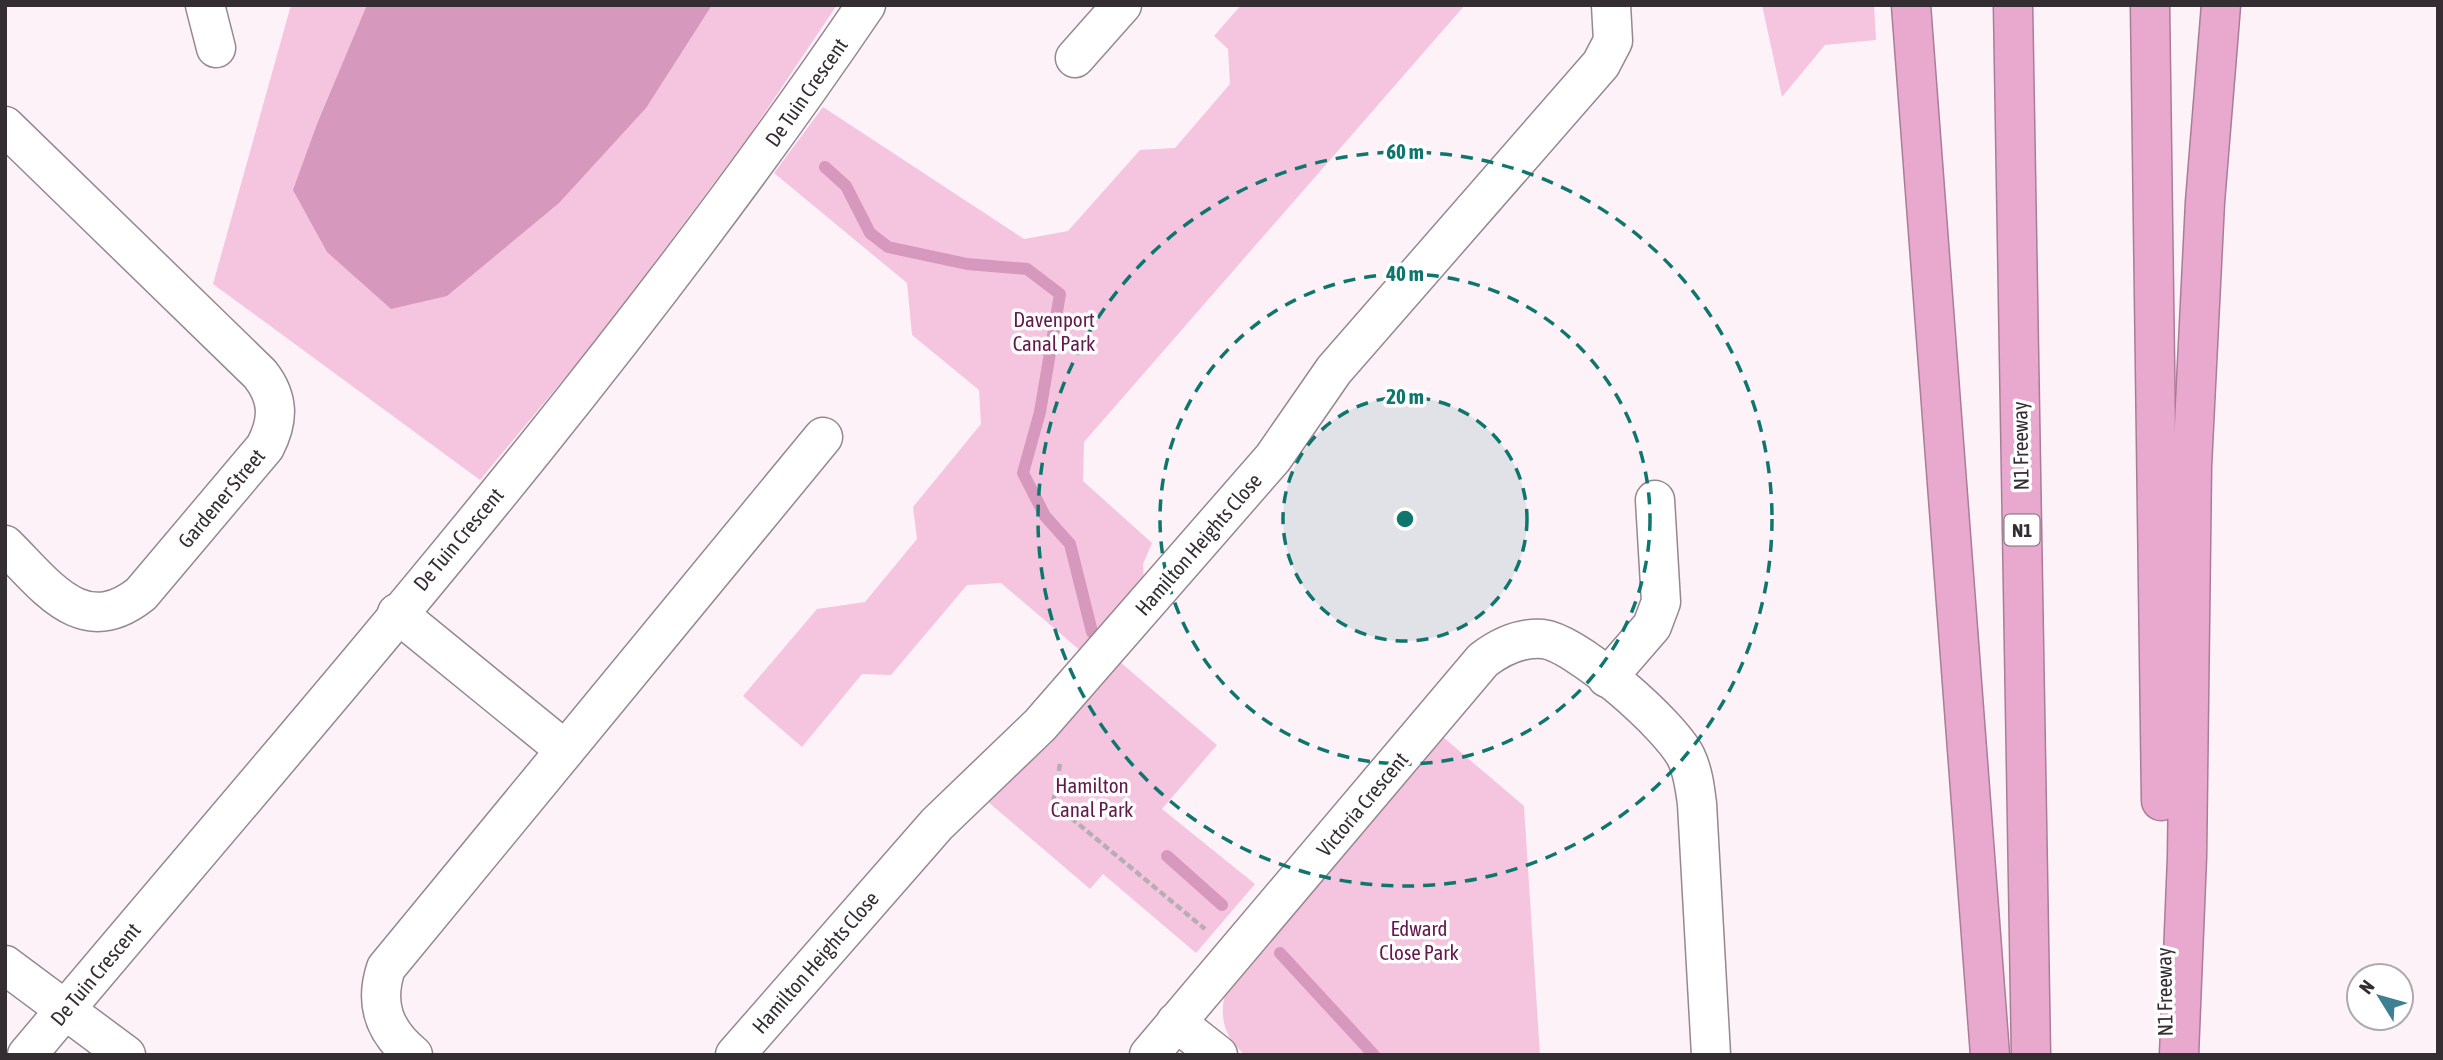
<svg xmlns="http://www.w3.org/2000/svg" width="2443" height="1060" viewBox="0 0 2443 1060" font-family="'Asap Condensed',sans-serif">
  <style>
    .green { fill: #f5c5e0 }
    .water { fill: #d798bd }
    .lines { fill: none; stroke-linecap: round; stroke-linejoin: round }
    .stream { stroke: #d798bd; stroke-width: 12 }
    .minor-casing { stroke: #968890; stroke-width: 41 }
    .highway-casing { stroke: #aa7d97; stroke-width: 41 }
    .path { stroke: #b7aeb4; stroke-width: 4.5; stroke-dasharray: 7 3.5; stroke-linecap: butt }
    .minor { stroke: #fff; stroke-width: 38 }
    .highway { stroke: #e9a8ce; stroke-width: 38 }
    .ring { fill: none; stroke: #0f766e; stroke-width: 3.5; stroke-dasharray: 12 9 }
    .labels { text-anchor: middle; dominant-baseline: central; stroke-width: 7; stroke-linejoin: round; paint-order: stroke }
    .shield { fill: #fff; stroke: #716d70; stroke-width: 2 }
    .shield-label { font-size: 19px; font-weight: bold; fill: #342e32 }
    .street-label { font-size: 21px; fill: #342e32; stroke: #fff }
    .park-label { font-size: 21px; fill: #63194b; stroke: #fff }
    .centre { fill: #0f766e; stroke: #fff; stroke-width: 3.5 }
    .ring-label { font-size: 21px; text-anchor: middle; font-weight: bold; fill: #0f766e; stroke: #fff; stroke-width: 7; stroke-linejoin: round; paint-order: stroke }
  </style>
  <rect width="100%" height="100%" fill="#fef2f9"/>
  <g class="green">
    <polygon points="291,5 837,5 749,136 601,334 480,480 213,284"/>
    <polygon points="1241,5 1465,5 1084,442 1083,481 1152,543 1143,564 1144,583 1082,652 1001,583 967,585 891,675 862,674 802,747 743,696 817,609 865,602 917,539 913,507 981,424 979,390 912,335 907,283 774,173 823,107 1024,239 1068,231 1140,150 1175,148 1230,84 1228,49 1214,36"/>
    <polygon points="1762,5 1874,5 1876,40 1825,45 1782,97"/>
    <polygon points="1120,662 1217,745 1162,809 1255,884 1196,953 1103,874 1090,889 987,801 1056,734"/>
    <path d="M1443,737L1524,806L1540,1055H1245C1225,1038 1219,1019 1225,994Z"/>
  </g>
  <polygon class="water" points="367,5 712,5 646,108 559,203 447,296 391,309 327,252 293,190 317,124"/>
  <g class="lines">
    <g class="stream">
      <polyline points="825,167 846,186 870,233 888,247 967,264 1027,269 1060,294 1040,412 1023,473 1045,516 1070,544 1092,632"/>
      <polyline points="1167,856 1222,905"/>
      <polyline points="1280,953 1374,1055"/>
    </g>
    <defs>
      <g id="minor">
        <polyline points="205,5 216,48"/>
        <polyline points="1075,58 1122,5"/>
        <path d="M5,126L260,374C279,398 279,420 265,447L141,594C82,641 46,585 5,545"/>
        <polyline points="397,613 565,750"/>
        <polyline points="1607,678 1652,626 1661,602 1655,500"/>
        <polyline points="5,965 126,1055"/>
        <polyline points="1176,1022 1218,1055"/>
        <path d="M27,1055C315,712 614,376 866,5"/>
        <path d="M413,1055C384,1031 374,1004 386,968L823,437"/>
        <polyline points="735,1055 937,824 1040,725 1273,458 1334,370 1601,64 1613,41 1611,5"/>
        <path d="M1149,1055L1483,660C1500,647 1520,637 1543,639C1577,643 1670,725 1686,757C1693,771 1695,788 1697,804L1711,1055"/>
      </g>
      <g id="highway">
        <polyline points="1911,5 1990,1055"/>
        <polyline points="2013,5 2031,1055"/>
        <polyline points="2150,5 2161,801"/>
        <polyline points="2179,1055 2187,857 2192,466 2205,202 2221,5"/>
      </g>
    </defs>
    <use href="#minor" class="minor-casing"/>
    <use href="#highway" class="highway-casing"/>
    <polyline class="path" points="1060,764 1053,803 1205,929"/>
    <use href="#minor" class="minor"/>
    <use href="#highway" class="highway"/>
  </g>
  <circle cx="1405" cy="519" r="122" fill="#0f766e" fill-opacity=".12"/>
  <g class="ring">
    <circle cx="1405" cy="519" r="122"/>
    <circle cx="1405" cy="519" r="245"/>
    <circle cx="1405" cy="519" r="367"/>
  </g>
  <g class="labels">
    <rect class="shield" x="2004.5" y="514.5" width="35" height="31" rx="5"/>
    <g class="shield-label">
      <text x="2022" y="530">N1</text>
    </g>
    <g class="street-label">
      <text transform="translate(806 92) rotate(-55)">De Tuin Crescent</text>
      <text transform="translate(2020 446) rotate(-91)">N1 Freeway</text>
      <text transform="translate(221 498) rotate(-50)">Gardener Street</text>
      <text transform="translate(458 539) rotate(-50)">De Tuin Crescent</text>
      <text transform="translate(1198 544) rotate(-49)">Hamilton Heights Close</text>
      <text transform="translate(1362 804) rotate(-50)">Victoria Crescent</text>
      <text transform="translate(815 962) rotate(-49)">Hamilton Heights Close</text>
      <text transform="translate(95 974) rotate(-50)">De Tuin Crescent</text>
      <text transform="translate(2164 992) rotate(-91)">N1 Freeway</text>
    </g>
    <g class="park-label">
      <text x="1054" y="319">Davenport<tspan x="1054" dy="24">Canal Park</tspan></text>
      <text x="1092" y="785">Hamilton<tspan x="1092" dy="24">Canal Park</tspan></text>
      <text x="1419" y="928">Edward<tspan x="1419" dy="24">Close Park</tspan></text>
    </g>
  </g>
  <circle cx="1405" cy="519" r="10" class="centre"/>
  <g class="ring-label">
    <text x="1405" y="159">60 m</text>
    <text x="1405" y="281">40 m</text>
    <text x="1405" y="404">20 m</text>
  </g>
  <rect width="2443" height="1060" fill="none" stroke="#342e32" stroke-width="14"/>
  <g transform="translate(2380 997) rotate(307)"><circle r="33" fill="#ffffff" stroke="#aeabad" stroke-width="2"/>
  <path d="M0-5L12 26L0 18L-12 26Z" fill="#3e7f91"/>
  <text y="-10" font-size="19" font-weight="bold" text-anchor="middle" fill="#342e32">N</text>
  </g>
</svg>
